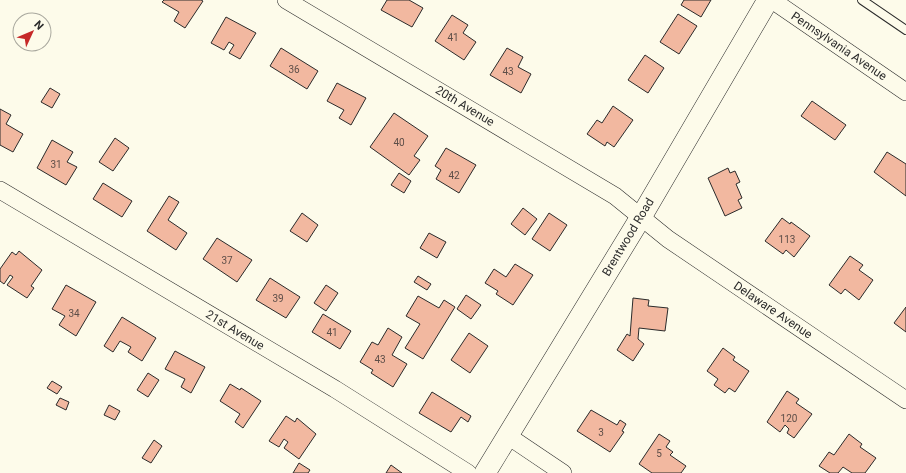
<svg xmlns="http://www.w3.org/2000/svg" width="906" height="473" viewBox="0 0 906 473" font-family="Roboto,sans-serif">
  <style>
    .building { fill: #f2b8a0; stroke: #2b2b2b }
    .lines { fill: none; stroke-linecap: round; stroke-linejoin: round }
    .service-casing { stroke: #2b2b2b; stroke-width: 10 }
    .minor-casing { stroke: #2b2b2b; stroke-width: 18 }
    .tertiary-casing { stroke: #2b2b2b; stroke-width: 22 }
    .service { stroke: #fdfbea; stroke-width: 8 }
    .minor { stroke: #fdfbea; stroke-width: 17 }
    .tertiary { stroke: #fdfbea; stroke-width: 21 }
    .labels { text-anchor: middle; dominant-baseline: central; stroke-width: 3; stroke-linejoin: round; paint-order: stroke }
    .number-label { font-size: 10px; fill: #5d4e48 }
    .street-label { font-size: 12px; fill: #2b2b2b; stroke: #fdfbea }
  </style>
  <rect width="100%" height="100%" fill="#fdfbea"/>
  <g class="building">
    <polygon points="164,0 201,0 203,1 185,28 174,21 179,12 162,2"/>
    <polygon points="387,0 409,0 423,8 412,27 381,10"/>
    <polygon points="684,0 711,0 701,17 681,5"/>
    <polygon points="678,14 697,26 679,54 660,42"/>
    <polygon points="452,15 468,25 463,33 476,42 464,60 435,41"/>
    <polygon points="226,17 256,33 240,59 229,53 234,45 229,42 224,50 211,43"/>
    <polygon points="281,48 318,71 307,89 270,66"/>
    <polygon points="507,48 523,57 518,67 531,74 521,93 490,75"/>
    <polygon points="645,55 664,68 648,93 628,80"/>
    <polygon points="337,83 366,98 351,125 339,118 344,110 327,101"/>
    <polygon points="50,88 60,94 52,108 41,102"/>
    <polygon points="812,101 846,125 835,140 801,116"/>
    <polygon points="613,106 633,120 614,147 607,142 605,146 587,134 597,120 602,123"/>
    <polygon points="0,109 11,115 6,124 23,134 13,152 0,145"/>
    <polygon points="394,113 428,136 414,156 420,160 409,175 370,147"/>
    <polygon points="115,138 129,148 113,171 99,162"/>
    <polygon points="52,140 73,152 67,162 77,167 66,185 37,168"/>
    <polygon points="446,148 476,165 459,193 436,179 441,170 435,166"/>
    <polygon points="887,152 906,164 906,196 874,172"/>
    <polygon points="728,168 730,173 735,171 740,182 736,184 742,198 738,200 742,208 725,216 708,178"/>
    <polygon points="399,173 411,181 404,193 391,185"/>
    <polygon points="103,183 132,201 122,217 93,199"/>
    <polygon points="169,196 179,202 168,220 187,233 176,250 147,231"/>
    <polygon points="523,208 537,219 525,235 511,224"/>
    <polygon points="302,213 318,225 307,242 290,231"/>
    <polygon points="549,213 567,225 550,251 532,239"/>
    <polygon points="782,218 790,224 791,222 810,236 794,257 786,250 783,254 765,241"/>
    <polygon points="429,233 446,242 437,258 420,248"/>
    <polygon points="217,238 252,260 237,282 203,259"/>
    <polygon points="19,251 42,270 31,286 34,288 27,298 7,285 13,277 10,275 4,284 0,281 0,269 12,252 16,255"/>
    <polygon points="850,256 863,265 859,270 873,280 859,300 845,289 841,294 829,285"/>
    <polygon points="515,264 533,275 513,305 496,294 498,291 485,283 494,269 506,277"/>
    <polygon points="418,276 431,284 427,290 414,282"/>
    <polygon points="270,278 300,297 286,318 256,300"/>
    <polygon points="66,285 96,302 76,336 59,325 65,316 52,309"/>
    <polygon points="326,285 338,293 326,311 314,303"/>
    <polygon points="466,295 481,305 471,319 457,309"/>
    <polygon points="418,296 439,308 444,300 455,307 423,359 405,348 420,324 406,316"/>
    <polygon points="633,298 649,300 648,306 668,308 665,331 639,328 638,339 644,344 633,361 617,350 627,334 630,336"/>
    <polygon points="906,307 906,332 894,323"/>
    <polygon points="323,314 351,331 340,349 312,332"/>
    <polygon points="122,317 156,338 142,361 128,352 131,347 120,341 113,352 104,346"/>
    <polygon points="388,328 402,337 392,355 407,364 393,387 371,373 373,370 360,362 372,342 378,345"/>
    <polygon points="469,333 488,346 470,373 451,360"/>
    <polygon points="723,348 735,357 733,360 749,371 735,392 729,388 725,393 714,385 718,379 707,371"/>
    <polygon points="175,351 205,367 191,393 181,387 185,379 165,369"/>
    <polygon points="148,373 159,380 148,397 137,390"/>
    <polygon points="52,381 62,387 57,394 47,388"/>
    <polygon points="230,384 240,390 241,388 261,401 243,428 235,422 240,414 220,401"/>
    <polygon points="787,391 799,399 796,403 812,414 794,438 787,433 789,429 785,425 780,432 767,422"/>
    <polygon points="432,392 471,416 468,422 461,417 451,432 419,413"/>
    <polygon points="60,398 69,402 66,410 56,405"/>
    <polygon points="109,405 120,411 115,420 104,415"/>
    <polygon points="591,410 617,425 620,420 626,424 622,431 624,432 610,452 577,431"/>
    <polygon points="286,416 295,422 297,418 316,434 299,459 284,448 288,442 284,439 279,447 269,441"/>
    <polygon points="659,434 670,441 666,447 673,452 670,455 686,466 681,473 652,473 639,464"/>
    <polygon points="849,434 862,444 860,447 876,458 865,473 852,473 843,467 838,473 830,473 819,466 829,452 834,455"/>
    <polygon points="154,440 162,446 151,463 142,458"/>
    <polygon points="299,463 310,470 308,473 293,473"/>
    <polygon points="391,465 402,473 386,473"/>
  </g>
  <g class="lines">
    <defs>
      <polyline id="service" points="862,0 906,30"/>
      <g id="minor">
        <polyline points="286,0 615,196 668,239 906,400"/>
        <polyline points="772,0 906,92"/>
        <polyline points="0,190 335,389 468,473"/>
        <polyline points="508,436 563,473"/>
      </g>
      <polyline id="tertiary" points="485,473 641,217 768,0"/>
    </defs>
    <use href="#service" class="service-casing"/>
    <use href="#minor" class="minor-casing"/>
    <use href="#tertiary" class="tertiary-casing"/>
    <use href="#service" class="service"/>
    <use href="#minor" class="minor"/>
    <use href="#tertiary" class="tertiary"/>
  </g>
  <g class="labels">
    <g class="number-label">
      <text x="453" y="37">41</text>
      <text x="294" y="69">36</text>
      <text x="508" y="71">43</text>
      <text x="399" y="142">40</text>
      <text x="56" y="164">31</text>
      <text x="454" y="175">42</text>
      <text x="787" y="239">113</text>
      <text x="227" y="260">37</text>
      <text x="278" y="298">39</text>
      <text x="74" y="313">34</text>
      <text x="332" y="332">41</text>
      <text x="380" y="359">43</text>
      <text x="789" y="418">120</text>
      <text x="601" y="432">3</text>
      <text x="659" y="453">5</text>
    </g>
    <g class="street-label">
      <text transform="translate(839 46) rotate(34)">Pennsylvania Avenue</text>
      <text transform="translate(465 106) rotate(31)">20th Avenue</text>
      <text transform="translate(628 237) rotate(-59)">Brentwood Road</text>
      <text transform="translate(773 310) rotate(34)">Delaware Avenue</text>
      <text transform="translate(235 330) rotate(31)">21st Avenue</text>
    </g>
  </g>
  <g transform="translate(32 32) rotate(46)"><circle r="19" fill="#fdfbea" stroke="#a9a89e"/>
  <path d="M0-3L7 15L0 10L-7 15Z" fill="#c62828"/>
  <text y="-6" font-size="11" font-weight="bold" text-anchor="middle" fill="#2b2b2b">N</text>
  </g>
</svg>
